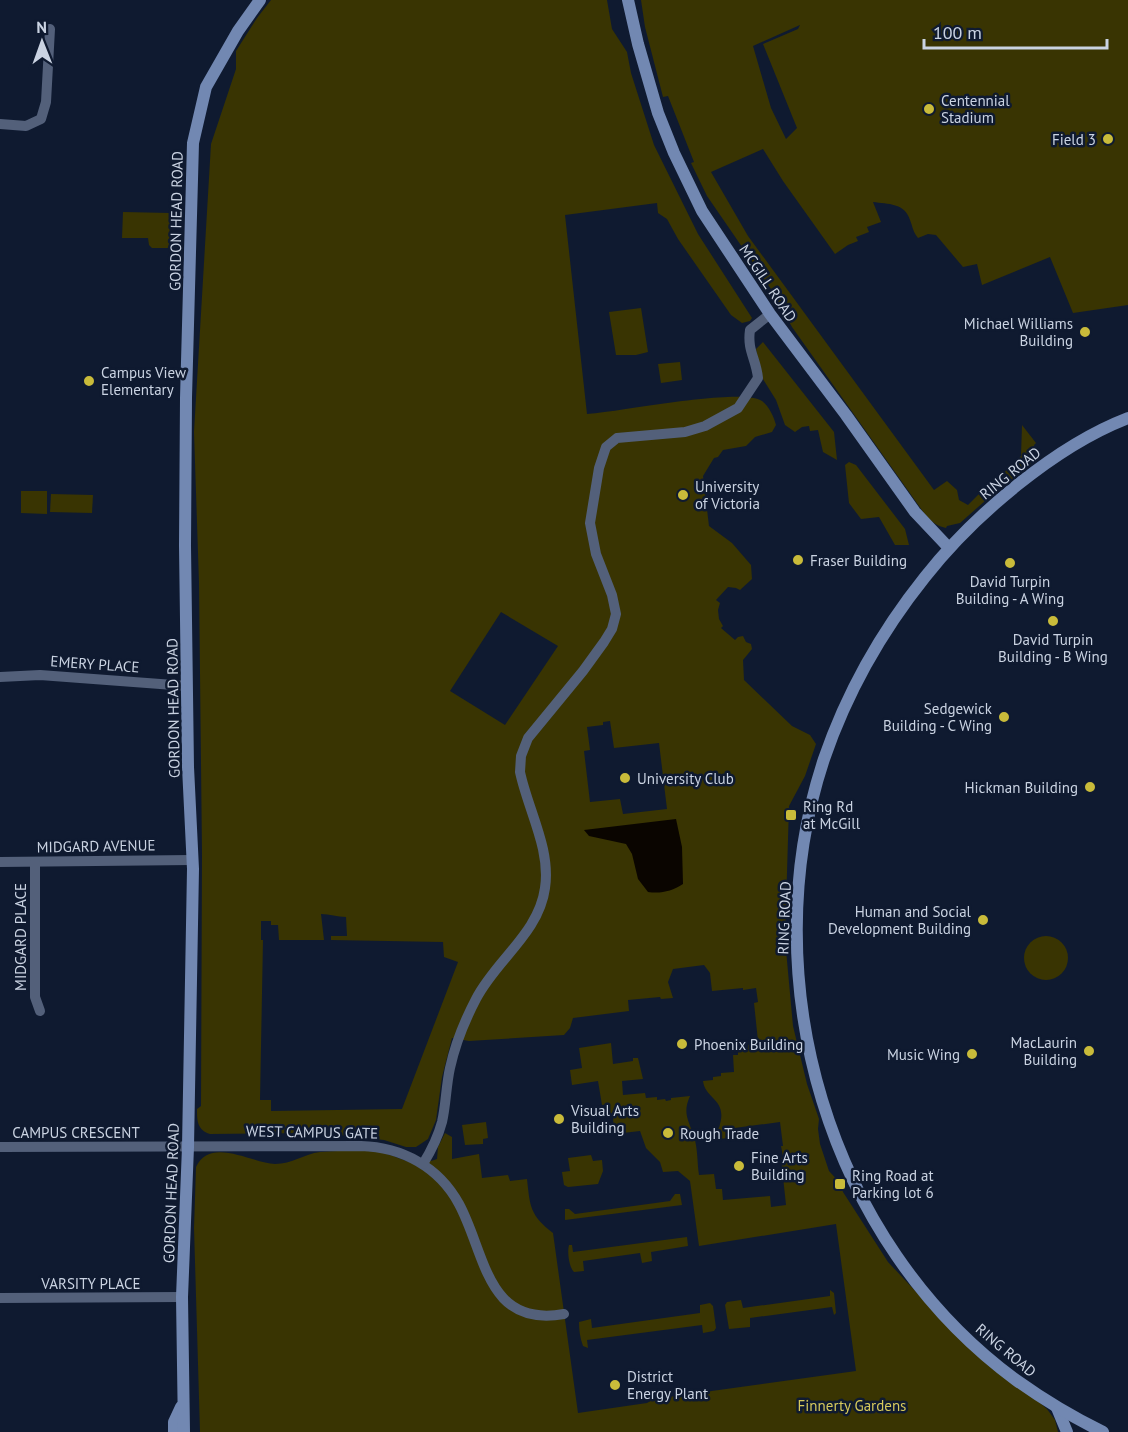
<svg xmlns="http://www.w3.org/2000/svg" width="1128" height="1432" viewBox="0 0 1128 1432" font-family="'PT Sans',sans-serif">
  <style>
    .green { fill: #393402; fill-rule: evenodd }
    .water { fill: #0a0500 }
    .lines { fill: none; stroke-linecap: round; stroke-linejoin: round }
    .street { stroke: #53607a; stroke-width: 10 }
    .secondary { stroke: #7288b2; stroke-width: 12 }
    .poi-dot { fill: #c9bb3a; stroke: #0f1a30; stroke-width: 2 }
    .labels { text-anchor: middle; dominant-baseline: central; stroke-width: 5; stroke-linejoin: round; paint-order: stroke }
    .poi-label { font-size: 15px; fill: #cad3e2; stroke: #0f1a30; text-anchor: start }
    .street-label { font-size: 15px; fill: #cad3e2; stroke: #0f1a30 }
    .park-label { font-size: 15px; fill: #d6c95c; stroke: #0f1a30 }
  </style>
  <rect width="100%" height="100%" fill="#0f1a30"/>
  <g class="green">
    <path d="M271,0H607L612,29L627,52L631,73L654,145L698,234L752,318L750,321L742,323L731,315L678,239L667,219L658,213L657,203L565,215L587,414C620,412 741,387 762,401C769,406 774,417 776,425L772,432L755,437L746,446L723,450L718,457L714,458L703,476L709,526L732,543L751,565L752,579L740,590L736,588L728,587L716,600L720,603L718,610L719,619L723,626L721,628L735,640L738,637L743,636L746,642L751,644L752,649L743,660L744,680L792,726L810,735L816,744L805,776L789,806L785,939L793,1026L807,1084L819,1119L818,1129L820,1144L829,1171L841,1184L843,1192L888,1262L935,1312L1047,1409L1055,1420L1058,1432H200L194,1228L196,1167C210,1136 252,1163 275,1164C292,1164 304,1154 320,1152C338,1151 361,1149 380,1152C391,1154 405,1162 415,1163C421,1164 431,1161 437,1159L438,1147L445,1133L452,1137V1159L479,1154L482,1178L508,1175L510,1181L527,1179C530,1207 530,1215 553,1233L578,1413L647,1403L654,1399L856,1371L836,1224L699,1246L690,1181L678,1171L663,1172L660,1162L646,1148L640,1131L614,1134L613,1117H610L608,1104L602,1105L598,1081L572,1085L570,1070L582,1068L579,1048L611,1043L613,1064L633,1061V1058H638L643,1079L622,1081L623,1095L645,1093L646,1098L657,1097V1100L665,1099L666,1101L671,1100V1098L690,1096C682,1114 689,1120 694,1137C698,1149 697,1163 699,1175L714,1174L716,1189H722L723,1200L770,1196L771,1207L786,1205L781,1158L783,1157L781,1146H783L780,1122L727,1129L728,1138L710,1140C713,1133 719,1131 720,1124C727,1099 705,1099 703,1081L713,1080V1077L721,1076V1073L734,1072L733,1055H738V1052L743,1051V1048H748V1045L758,1041L754,1003L758,1002L756,988L743,990V988L712,991L710,973L704,965L673,969L668,982L673,998L661,999L660,997L628,1000L629,1011L573,1018L570,1028L564,1035L469,1041L452,1038L442,1077L436,1120L428,1139L416,1147H406L384,1140L321,1133L210,1134C197,1130 197,1120 197,1109L201,1106L202,854L199,583L194,432L211,144L236,69V51L257,18ZM501,612L558,646L505,725L450,691ZM610,721L614,748L659,743L667,809L623,814L620,799L590,802L584,751L590,750L587,727L603,725V722ZM321,914C330,914 337,917 346,917L347,936H331V940L443,942L444,957L458,962L402,1109L271,1111V1100H260L263,940H261V921H271V925H278L279,940H324Z"/>
    <path d="M641,0H1128V305L1073,313L1050,257L982,285L977,264L963,267L936,235L928,234L918,238C913,232 913,228 910,220C905,203 888,204 873,202L881,222L867,227L869,232L856,237L858,241L848,245L835,254L783,181L763,149L711,172L748,236L934,490L947,481L957,490L959,500L968,505L993,480L1007,470L1021,456L1022,425L1036,443L1034,445L1036,452L1030,465L994,493L960,523L947,526L946,528C936,526 931,521 924,513L792,327L771,289L707,196L691,163L694,162L668,96L663,97L645,27ZM800,25L798,29L763,44L797,128L786,139L771,108L753,46Z"/>
    <polygon points="123,212 170,213 169,248 152,248 149,245 148,238 122,238"/>
    <polygon points="641,308 648,352 636,355 616,355 609,312"/>
    <polygon points="763,342 834,432 837,460 823,452 818,430 810,431 809,426 802,427 795,432 785,425 776,400 761,376 756,349"/>
    <polygon points="680,362 682,380 661,383 658,364"/>
    <polygon points="849,462 856,465 905,529 909,545 895,545 879,517 861,519 849,503 845,465"/>
    <polygon points="21,491 47,491 47,514 21,513"/>
    <polygon points="51,494 93,495 92,513 50,512"/>
    <circle cx="1046" cy="958" r="22"/>
    <polygon points="486,1122 488,1138 483,1139 483,1144 465,1145 462,1125"/>
    <polygon points="591,1155 593,1161 602,1160 603,1171 598,1184 568,1187 564,1185 562,1172 570,1171 568,1158"/>
    <polygon points="675,1194 680,1194 682,1205 565,1220 565,1209 569,1209 575,1214 670,1201"/>
    <path d="M687,1237L688,1246L651,1252L652,1261L642,1263L640,1253L583,1261L584,1271L574,1272C569,1267 567,1252 569,1245H572L573,1252Z"/>
    <polygon points="830,1290 834,1293 836,1313 834,1315 832,1307 750,1318 750,1327 729,1329 725,1305 727,1302 741,1300 743,1308 830,1296"/>
    <path d="M710,1303L713,1306L716,1328L714,1331L703,1333L702,1325L587,1340L588,1348L583,1346C580,1338 579,1330 579,1322L591,1319L592,1328L700,1313V1305Z"/>
  </g>
  <path class="water" d="M676,819L682,847L683,884C672,891 661,894 648,892L638,879L632,854L626,844L589,836L584,830Z"/>
  <g class="lines">
    <g class="street">
      <polyline points="0,124 26,126 41,119 46,102 50,29"/>
      <polyline points="0,677 40,675 187,686"/>
      <polyline points="0,862 192,860"/>
      <polyline points="35,862 35,997 40,1011"/>
      <path d="M0,1147L361,1146C402,1147 439,1167 459,1204C486,1254 486,1328 564,1314"/>
      <path d="M423,1164C431,1151 438,1137 442,1122C446,1105 446,1086 450,1068C455,1045 465,1020 476,999C496,960 539,933 545,888C551,849 528,810 520,772L521,756L528,738L583,671L604,642L612,629L616,614L612,595L596,554L590,523L599,468L606,447L617,438L685,432L705,426L738,408L758,378C756,358 747,351 750,330L770,314"/>
      <polyline points="0,1298 182,1297"/>
    </g>
    <g class="secondary">
      <polyline points="628,0 638,44 658,113 674,153 702,211 770,314 846,415 915,512 949,548"/>
      <polyline points="1057,1408 1067,1432"/>
      <polyline points="174,1432 174,1422 181,1407"/>
      <polyline points="184,1432 182,1297 188,1147 193,869 188,767 185,546 186,398 193,143 206,87 238,31 260,0"/>
      <path d="M1103,1432C1072,1417 1044,1400 1016,1380C828,1242 751,979 824,759C847,692 881,632 925,577C973,516 1055,446 1128,418"/>
    </g>
  </g>
  <g class="poi-dot">
    <circle cx="929" cy="109" r="6"/>
    <circle cx="1108" cy="139" r="6"/>
    <circle cx="1085" cy="332" r="6"/>
    <circle cx="89" cy="381" r="6"/>
    <circle cx="683" cy="495" r="6"/>
    <circle cx="798" cy="560" r="6"/>
    <circle cx="1010" cy="563" r="6"/>
    <circle cx="1053" cy="621" r="6"/>
    <circle cx="1004" cy="717" r="6"/>
    <circle cx="625" cy="778" r="6"/>
    <circle cx="1090" cy="787" r="6"/>
    <rect x="785" y="809" width="12" height="12" rx="3"/>
    <circle cx="983" cy="920" r="6"/>
    <circle cx="682" cy="1044" r="6"/>
    <circle cx="1089" cy="1051" r="6"/>
    <circle cx="972" cy="1054" r="6"/>
    <circle cx="559" cy="1119" r="6"/>
    <circle cx="668" cy="1133" r="6"/>
    <circle cx="739" cy="1166" r="6"/>
    <rect x="834" y="1178" width="12" height="12" rx="3"/>
    <circle cx="615" cy="1385" r="6"/>
  </g>
  <g class="labels">
    <g class="poi-label">
      <text x="941" y="100">Centennial<tspan x="941" dy="17">Stadium</tspan></text>
      <text x="1096" y="139" text-anchor="end">Field 3</text>
      <text x="1073" y="323" text-anchor="end">Michael Williams<tspan x="1073" dy="17">Building</tspan></text>
      <text x="101" y="372">Campus View<tspan x="101" dy="17">Elementary</tspan></text>
      <text x="695" y="486">University<tspan x="695" dy="17">of Victoria</tspan></text>
      <text x="810" y="560">Fraser Building</text>
      <text x="1010" y="581" text-anchor="middle">David Turpin<tspan x="1010" dy="17">Building - A Wing</tspan></text>
      <text x="1053" y="639" text-anchor="middle">David Turpin<tspan x="1053" dy="17">Building - B Wing</tspan></text>
      <text x="992" y="708" text-anchor="end">Sedgewick<tspan x="992" dy="17">Building - C Wing</tspan></text>
      <text x="637" y="778">University Club</text>
      <text x="1078" y="787" text-anchor="end">Hickman Building</text>
      <text x="803" y="806">Ring Rd<tspan x="803" dy="17">at McGill</tspan></text>
      <text x="971" y="911" text-anchor="end">Human and Social<tspan x="971" dy="17">Development Building</tspan></text>
      <text x="1077" y="1042" text-anchor="end">MacLaurin<tspan x="1077" dy="17">Building</tspan></text>
      <text x="694" y="1044">Phoenix Building</text>
      <text x="960" y="1054" text-anchor="end">Music Wing</text>
      <text x="571" y="1110">Visual Arts<tspan x="571" dy="17">Building</tspan></text>
      <text x="680" y="1133">Rough Trade</text>
      <text x="751" y="1157">Fine Arts<tspan x="751" dy="17">Building</tspan></text>
      <text x="852" y="1175">Ring Road at<tspan x="852" dy="17">Parking lot 6</tspan></text>
      <text x="627" y="1376">District<tspan x="627" dy="17">Energy Plant</tspan></text>
    </g>
    <g class="street-label">
      <text transform="translate(176 221) rotate(-89)">GORDON HEAD ROAD</text>
      <text transform="translate(768 283) rotate(56)">MCGILL ROAD</text>
      <text transform="translate(1010 473) rotate(-39)">RING ROAD</text>
      <text transform="translate(95 664) rotate(4)">EMERY PLACE</text>
      <text transform="translate(173 708) rotate(-91)">GORDON HEAD ROAD</text>
      <text transform="translate(96 846) rotate(-1)">MIDGARD AVENUE</text>
      <text transform="translate(784 918) rotate(-88)">RING ROAD</text>
      <text transform="translate(20 937) rotate(-90)">MIDGARD PLACE</text>
      <text x="76" y="1132">CAMPUS CRESCENT</text>
      <text transform="translate(312 1132) rotate(1)">WEST CAMPUS GATE</text>
      <text transform="translate(171 1193) rotate(-88)">GORDON HEAD ROAD</text>
      <text x="91" y="1283">VARSITY PLACE</text>
      <text transform="translate(1006 1350) rotate(40)">RING ROAD</text>
    </g>
    <g class="park-label">
      <text x="852" y="1405">Finnerty Gardens</text>
    </g>
  </g>
  <g transform="translate(42 42) rotate(359)" stroke="#0f1a30" stroke-width="4.5" paint-order="stroke">
  <path d="M0-4.5L10 22L0 15L-10 22Z" fill="#cad3e2"/>
  <text y="-9" font-size="16" font-weight="bold" text-anchor="middle" fill="#cad3e2">N</text>
  </g>
  <path d="M924 39v9h183v-9" fill="none" stroke="#cad3e2" stroke-width="3"/>
  <text x="933" y="39" font-size="18" fill="#cad3e2" stroke="#0f1a30" stroke-width="4.5" paint-order="stroke">100 m</text>
</svg>
